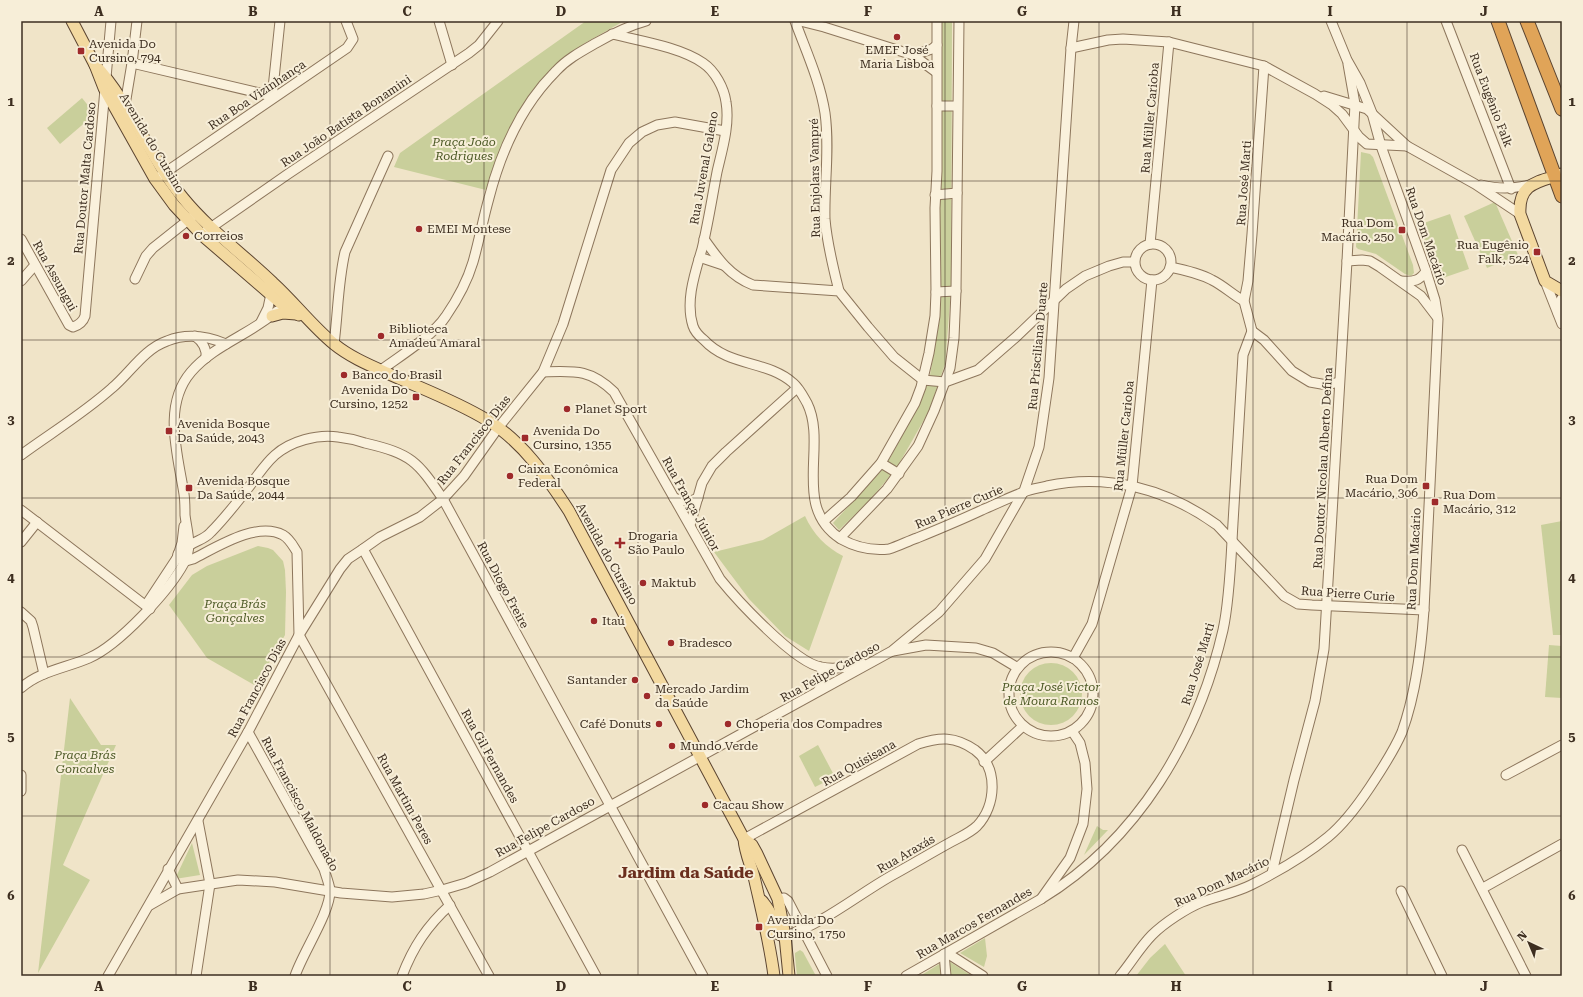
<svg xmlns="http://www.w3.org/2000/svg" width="1583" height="997" viewBox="0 0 1583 997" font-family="'Roboto Serif',serif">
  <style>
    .green { fill: #c9cf9b }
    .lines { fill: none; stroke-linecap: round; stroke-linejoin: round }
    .minor-casing { stroke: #8d765c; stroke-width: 11 }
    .major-casing { stroke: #5b4430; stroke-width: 13 }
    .highway-casing { stroke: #5b4430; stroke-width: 15 }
    .minor { stroke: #faf1dc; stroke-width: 9 }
    .major { stroke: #f3d9a0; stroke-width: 11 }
    .highway { stroke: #e0a458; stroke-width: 13 }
    .grid { fill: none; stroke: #3d2e20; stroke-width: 1; stroke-opacity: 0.55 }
    .poi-dot { fill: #9e2a2b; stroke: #f7eed8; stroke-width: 1.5 }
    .labels { text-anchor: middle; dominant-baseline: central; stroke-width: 4; stroke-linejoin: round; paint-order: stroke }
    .poi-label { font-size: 12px; fill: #3d2e20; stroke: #f7eed8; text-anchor: start }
    .street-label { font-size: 12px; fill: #3d2e20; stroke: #f7eed8 }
    .park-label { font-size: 12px; font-style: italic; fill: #4d5a26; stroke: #f7eed8 }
    .district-label { font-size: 16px; font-weight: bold; fill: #6b2e1e; stroke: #f7eed8 }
    .neatline { fill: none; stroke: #3d2e20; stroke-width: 1.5 }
    .grid-label { font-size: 13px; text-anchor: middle; font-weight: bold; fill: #3d2e20 }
  </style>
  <rect width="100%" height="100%" fill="#f0e4c8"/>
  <g class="green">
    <polygon points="586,21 624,21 585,43 549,71 524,105 510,127 486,190 394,167 400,153"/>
    <polygon points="940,21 952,21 951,290 945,364 929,411 896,469 869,501 839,530 833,523 881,471 890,458 919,405 930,375 940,317"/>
    <polygon points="82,98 95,114 60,144 47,128"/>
    <polygon points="1361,152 1370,154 1373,157 1413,265 1414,273 1411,276 1405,274 1376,254 1358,249 1356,247"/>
    <polygon points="1495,202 1518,255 1487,268 1464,216"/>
    <polygon points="1450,214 1469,269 1437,280 1418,225"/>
    <path d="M805,516C813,534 826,547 843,556L809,651L785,636L749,599L714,552L763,540Z"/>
    <polygon points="1562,521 1562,635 1553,635 1541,525"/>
    <polygon points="258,546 268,548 273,550 283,561 285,570 286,592 285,635 256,686 207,658 169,605 192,575 207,566"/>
    <polygon points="1549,645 1562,646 1562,698 1545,697"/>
    <circle cx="1051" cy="694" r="31"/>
    <polygon points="70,698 101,745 116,745 63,865 90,880 38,973"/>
    <polygon points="818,745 835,777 815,787 799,756"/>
    <polygon points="1097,826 1103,830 1108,830 1084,855"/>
    <polygon points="192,843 200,875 175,879"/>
    <polygon points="985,938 987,956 984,967 960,953"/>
    <polygon points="1165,944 1186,976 1136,976 1150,958"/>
    <polygon points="800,950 803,952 816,976 797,976 795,956 795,953"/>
    <polygon points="947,960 972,976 949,976"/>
    <polygon points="941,963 941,976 920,976"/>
  </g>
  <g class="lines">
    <defs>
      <g id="minor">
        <polyline points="439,21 452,65"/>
        <path d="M795,21C806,51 820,81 825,113C830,149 824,184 825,219C827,244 833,267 839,291"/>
        <polyline points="800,21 824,27 913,55 936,72"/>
        <polyline points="1446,21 1511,189"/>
        <path d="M612,34C640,41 680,47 703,63C715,71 724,88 726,102C730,125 722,150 717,172C712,198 708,224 702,249C695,273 685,301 693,326C695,332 699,336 704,340C729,367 767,360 793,383C799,388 803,396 807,403C828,445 791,507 841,539C857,548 872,551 889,549C899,546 908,541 917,538C939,529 961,520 982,510C996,504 1010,497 1024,492C1031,489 1040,488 1047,486C1108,473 1167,489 1217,525L1284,596L1298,604L1312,605L1424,610"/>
        <polyline points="1071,48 1108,40 1123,39 1169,42 1264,66 1315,94 1332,105 1342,114 1359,137 1367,144 1407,146"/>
        <polyline points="913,55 932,49 937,45"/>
        <polyline points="132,63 272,96"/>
        <polyline points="1324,96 1367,109 1407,146 1475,184 1520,214"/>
        <polyline points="272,98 280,21"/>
        <polyline points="937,106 957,106"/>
        <polyline points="124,111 132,63 137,21"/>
        <polyline points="160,176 347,48 353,39 346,21"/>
        <path d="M1481,185C1499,189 1511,189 1530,185"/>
        <polyline points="935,195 957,193"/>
        <polyline points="206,231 288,174 469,53 479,45 498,21"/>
        <path d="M21,239L69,325L73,327C79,325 83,322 85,316L111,21"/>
        <path d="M704,239C718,259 730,276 753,285L839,291L868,327L894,357L923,380L945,382L978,370L1016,337L1066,289L1085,276L1109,266L1123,262H1134"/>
        <circle cx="1153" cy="262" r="18"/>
        <polyline points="1150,244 1169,42"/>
        <polyline points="699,259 702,258 723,265"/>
        <polyline points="1347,261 1362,260 1370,261 1380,267 1421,296 1437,317"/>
        <path d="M1170,267C1185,270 1199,273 1212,280C1224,286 1233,295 1244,301"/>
        <polyline points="135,279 146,256 153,248 192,217"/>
        <polyline points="21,281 35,265"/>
        <path d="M1401,281C1413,282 1420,281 1426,271"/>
        <polyline points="1545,281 1562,324"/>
        <polyline points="936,292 956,291"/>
        <polyline points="1558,313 1558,305 1562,298"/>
        <polyline points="261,322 268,308 272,289"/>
        <polyline points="1252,331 1244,301 1248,281 1252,234 1264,66"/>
        <polyline points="1252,331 1264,340 1292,371 1310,382 1327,385 1339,382"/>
        <path d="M195,336C202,341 207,349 206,358"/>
        <path d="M334,344C338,313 338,282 345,252L388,156"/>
        <path d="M381,370C399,357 434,335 446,316C457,300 467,282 473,262C479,241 483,219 489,198C501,151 522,105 556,71C567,59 582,51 596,43C612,34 628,26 646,21"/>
        <path d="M543,372C575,371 590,369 614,392L720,579C737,600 795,663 821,667C834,670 850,667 863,664"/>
        <path d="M21,455C51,433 84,413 112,388C130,373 144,349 167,341C187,333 207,336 226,344"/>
        <polyline points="881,463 899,474"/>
        <polyline points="674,498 688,502 698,498"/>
        <polyline points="21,510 150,609"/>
        <polyline points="824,521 851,497 881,463 915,403 921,387 929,353 935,316 936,292 935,208 937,171 937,21"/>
        <polyline points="690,525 702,483 712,466 726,452 797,388"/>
        <polyline points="840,538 887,489 918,446 934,411 950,368 954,338 956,291 959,21"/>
        <polyline points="21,542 37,522"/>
        <polyline points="363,549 596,976"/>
        <path d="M178,554C182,551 186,547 190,545C198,540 205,539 211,532C226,517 239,500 252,483C259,473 266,463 275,455C291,441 317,434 338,437C347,438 356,440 365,443C412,454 417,461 443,499L703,976"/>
        <path d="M177,558L186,561L193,559C217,547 257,521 283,535C290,539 293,546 297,552L299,635L489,976"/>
        <polyline points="148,602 177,558 182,543 184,526"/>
        <polyline points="21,612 31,621 33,627 44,674"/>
        <polyline points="893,651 926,645 976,648 993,653 1018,668"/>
        <circle cx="1051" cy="694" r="42"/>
        <polyline points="1073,658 1092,624 1132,486 1152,280"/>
        <path d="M21,688C40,671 66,668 89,658C119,645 169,591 184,563C193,547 187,532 185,515C185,508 185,501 184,494C178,455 162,406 191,372C214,345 251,334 277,311"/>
        <path d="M818,691C825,682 826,677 820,667"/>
        <path d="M248,732L324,869C326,876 329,883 330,890C331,911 302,954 295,976"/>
        <polyline points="984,762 1023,726"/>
        <polyline points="21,775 21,791"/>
        <polyline points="1506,775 1562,745"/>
        <path d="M744,839L918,744C940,737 955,736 975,750C999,768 996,806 977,826C970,833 960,837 951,842C931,853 911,865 891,876C856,896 823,924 785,936"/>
        <polyline points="1462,850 1526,976"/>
        <polyline points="168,869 178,889"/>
        <polyline points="1272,873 1294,780 1315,701 1324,649 1347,261 1355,104 1348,64"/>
        <polyline points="1483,888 1562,844"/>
        <polyline points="1401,891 1442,976"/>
        <polyline points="778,899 784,898 788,901 827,976"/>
        <path d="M1041,899C1138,840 1198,738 1223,630C1230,598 1231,556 1233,523C1236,467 1240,411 1243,355L1252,331"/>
        <polyline points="150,905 178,889 238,880 275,882 341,893 392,897 424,894 442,890 466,883 490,872 892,651 939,612 985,559 1024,491 1039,447 1049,378 1071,48 1074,21"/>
        <polyline points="947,953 983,976"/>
        <polyline points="944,954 946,976"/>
        <polyline points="108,976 248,732 299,635 340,569 348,559 363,549 380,537 420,517 443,499 464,476 498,428 543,372 563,324 611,170 629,143 642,132 657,125 675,122 725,131"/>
        <polyline points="196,976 210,884 198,821"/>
        <path d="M402,976C413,947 427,926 450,905"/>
        <polyline points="906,976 1041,899 1070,858 1083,824 1087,789 1085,763 1080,743 1072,731"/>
        <path d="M1120,976C1131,963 1140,947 1152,935C1164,923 1187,908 1202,902C1218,896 1235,893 1251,885C1277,872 1305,856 1328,837C1345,823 1358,805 1370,787C1382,769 1394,751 1402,732C1416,693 1421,651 1424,610L1438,319L1435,300L1426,271L1381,146L1372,113L1360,83L1347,60L1331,21"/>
      </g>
      <g id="major">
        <polyline points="72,21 95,65 104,88 155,179 174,205 202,235 283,305 299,315"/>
        <path d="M95,65C131,104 149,157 183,198C209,230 243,254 273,283C294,302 312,326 334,344C350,357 369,365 387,373C420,388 456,401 487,420C522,441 547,477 569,511L744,839C745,854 752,867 755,881C762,912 770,944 774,976"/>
        <path d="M1562,174C1538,182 1518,183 1520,214L1545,281L1562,291"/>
        <polyline points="272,316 283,313 296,314"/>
        <polyline points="744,839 752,845 757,854 778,899 785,936 789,976"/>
        <path d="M762,901C765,905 768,908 770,913C774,922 772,935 785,936"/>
      </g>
      <g id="highway">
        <polyline points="1498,21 1562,196"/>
        <polyline points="1527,21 1562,109"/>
      </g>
    </defs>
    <use href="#minor" class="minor-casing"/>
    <use href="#major" class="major-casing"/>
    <use href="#highway" class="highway-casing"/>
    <use href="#minor" class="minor"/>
    <use href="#major" class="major"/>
    <use href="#highway" class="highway"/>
  </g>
  <path class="grid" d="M176,21V976M330,21V976M484,21V976M638,21V976M792,21V976M945,21V976M1099,21V976M1253,21V976M1407,21V976M21,181H1562M21,340H1562M21,498H1562M21,657H1562M21,816H1562"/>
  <g class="poi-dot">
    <circle cx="897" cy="37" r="4"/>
    <rect x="77" y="47" width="8" height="8" rx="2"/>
    <circle cx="419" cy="229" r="4"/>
    <rect x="1398" y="226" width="8" height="8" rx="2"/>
    <circle cx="186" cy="236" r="4"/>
    <rect x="1533" y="248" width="8" height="8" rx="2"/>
    <circle cx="381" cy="336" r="4"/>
    <circle cx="344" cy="375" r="4"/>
    <rect x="412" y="393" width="8" height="8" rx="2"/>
    <circle cx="567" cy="409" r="4"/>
    <rect x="165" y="427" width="8" height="8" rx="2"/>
    <rect x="521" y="434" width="8" height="8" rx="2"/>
    <circle cx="510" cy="476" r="4"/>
    <rect x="1422" y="482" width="8" height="8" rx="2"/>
    <rect x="185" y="484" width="8" height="8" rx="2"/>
    <rect x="1431" y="498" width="8" height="8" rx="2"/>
    <path d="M618 537h4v4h4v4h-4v4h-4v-4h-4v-4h4z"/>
    <circle cx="643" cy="583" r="4"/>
    <circle cx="594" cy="621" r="4"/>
    <circle cx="671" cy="643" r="4"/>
    <circle cx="635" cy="680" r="4"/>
    <circle cx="647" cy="696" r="4"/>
    <circle cx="659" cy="724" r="4"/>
    <circle cx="728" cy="724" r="4"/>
    <circle cx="672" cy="746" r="4"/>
    <circle cx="705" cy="805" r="4"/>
    <rect x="755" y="923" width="8" height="8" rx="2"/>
  </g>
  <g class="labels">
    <g class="poi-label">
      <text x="89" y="44">Avenida Do<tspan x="89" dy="14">Cursino, 794</tspan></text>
      <text x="897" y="50" text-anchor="middle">EMEF José<tspan x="897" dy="14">Maria Lisboa</tspan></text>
      <text x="1394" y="223" text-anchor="end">Rua Dom<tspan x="1394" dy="14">Macário, 250</tspan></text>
      <text x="427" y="229">EMEI Montese</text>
      <text x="194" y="236">Correios</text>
      <text x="1529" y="245" text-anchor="end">Rua Eugênio<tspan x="1529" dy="14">Falk, 524</tspan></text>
      <text x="389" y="329">Biblioteca<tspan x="389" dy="14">Amadeu Amaral</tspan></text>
      <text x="352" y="375">Banco do Brasil</text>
      <text x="408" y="390" text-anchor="end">Avenida Do<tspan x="408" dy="14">Cursino, 1252</tspan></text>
      <text x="575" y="409">Planet Sport</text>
      <text x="177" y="424">Avenida Bosque<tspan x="177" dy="14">Da Saúde, 2043</tspan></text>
      <text x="533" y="431">Avenida Do<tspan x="533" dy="14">Cursino, 1355</tspan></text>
      <text x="518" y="469">Caixa Econômica<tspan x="518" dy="14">Federal</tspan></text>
      <text x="1418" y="479" text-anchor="end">Rua Dom<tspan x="1418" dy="14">Macário, 306</tspan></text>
      <text x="197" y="481">Avenida Bosque<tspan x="197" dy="14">Da Saúde, 2044</tspan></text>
      <text x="1443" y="495">Rua Dom<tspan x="1443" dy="14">Macário, 312</tspan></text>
      <text x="628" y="536">Drogaria<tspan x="628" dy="14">São Paulo</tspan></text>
      <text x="651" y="583">Maktub</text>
      <text x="602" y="621">Itaú</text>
      <text x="679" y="643">Bradesco</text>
      <text x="627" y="680" text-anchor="end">Santander</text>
      <text x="655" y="689">Mercado Jardim<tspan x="655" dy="14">da Saúde</tspan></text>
      <text x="651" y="724" text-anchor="end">Café Donuts</text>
      <text x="736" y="724">Choperia dos Compadres</text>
      <text x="680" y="746">Mundo Verde</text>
      <text x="713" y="805">Cacau Show</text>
      <text x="767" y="920">Avenida Do<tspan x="767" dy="14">Cursino, 1750</tspan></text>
    </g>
    <g class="street-label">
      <text transform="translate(257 95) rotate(-34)">Rua Boa Vizinhança</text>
      <text transform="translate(1491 100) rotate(69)">Rua Eugênio Falk</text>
      <text transform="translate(1150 118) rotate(-85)">Rua Müller Carioba</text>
      <text transform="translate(346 121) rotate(-34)">Rua João Batista Bonamini</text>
      <text transform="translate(152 143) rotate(59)">Avenida do Cursino</text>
      <text transform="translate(704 168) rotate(-80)">Rua Juvenal Galeno</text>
      <text transform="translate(85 178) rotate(-85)">Rua Doutor Malta Cardoso</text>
      <text transform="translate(815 178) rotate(-91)">Rua Enjolars Vampré</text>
      <text transform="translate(1244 183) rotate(-86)">Rua José Marti</text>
      <text transform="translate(1426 236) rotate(71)">Rua Dom Macário</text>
      <text transform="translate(55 276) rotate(61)">Rua Assungui</text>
      <text transform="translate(1038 346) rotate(-85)">Rua Prisciliana Duarte</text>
      <text transform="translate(1124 436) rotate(-84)">Rua Müller Carioba</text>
      <text transform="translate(474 440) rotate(-52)">Rua Francisco Dias</text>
      <text transform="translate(1323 468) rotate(-87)">Rua Doutor Nicolau Alberto Defina</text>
      <text transform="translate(691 504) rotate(61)">Rua França Júnior</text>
      <text transform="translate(959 507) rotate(-23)">Rua Pierre Curie</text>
      <text transform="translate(607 554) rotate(61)">Avenida do Cursino</text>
      <text transform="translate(1414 559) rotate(-87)">Rua Dom Macário</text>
      <text transform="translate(503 585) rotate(62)">Rua Diogo Freire</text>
      <text transform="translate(1348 594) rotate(4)">Rua Pierre Curie</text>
      <text transform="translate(1198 664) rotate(-73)">Rua José Marti</text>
      <text transform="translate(830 672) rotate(-29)">Rua Felipe Cardoso</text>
      <text transform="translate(257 688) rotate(-62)">Rua Francisco Dias</text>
      <text transform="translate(490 756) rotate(61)">Rua Gil Fernandes</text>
      <text transform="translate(859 763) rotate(-29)">Rua Quisisana</text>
      <text transform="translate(405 799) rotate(61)">Rua Martim Peres</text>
      <text transform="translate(300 804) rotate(62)">Rua Francisco Maldonado</text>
      <text transform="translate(545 827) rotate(-29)">Rua Felipe Cardoso</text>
      <text transform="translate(906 854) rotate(-30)">Rua Araxás</text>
      <text transform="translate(1222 882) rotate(-25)">Rua Dom Macário</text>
      <text transform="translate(974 923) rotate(-30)">Rua Marcos Fernandes</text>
    </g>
    <g class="park-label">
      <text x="464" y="142">Praça João<tspan x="464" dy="14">Rodrigues</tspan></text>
      <text x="235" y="604">Praça Brás<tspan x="235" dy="14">Gonçalves</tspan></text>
      <text x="1051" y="687">Praça José Victor<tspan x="1051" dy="14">de Moura Ramos</tspan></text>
      <text x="85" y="755">Praça Brás<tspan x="85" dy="14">Goncalves</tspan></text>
    </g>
    <g class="district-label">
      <text x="686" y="872">Jardim da Saúde</text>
    </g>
  </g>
  <rect width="1583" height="997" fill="none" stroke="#f7eed8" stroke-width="44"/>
  <g transform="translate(1529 943) rotate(316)" stroke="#f7eed8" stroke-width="3" paint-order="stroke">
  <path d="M0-3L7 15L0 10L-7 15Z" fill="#3d2e20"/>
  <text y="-6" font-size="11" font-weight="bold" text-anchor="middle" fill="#3d2e20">N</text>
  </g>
  <rect x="22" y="22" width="1539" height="953" class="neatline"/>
  <g class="grid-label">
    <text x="99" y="16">A</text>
    <text x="253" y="16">B</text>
    <text x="407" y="16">C</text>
    <text x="561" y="16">D</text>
    <text x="715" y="16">E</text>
    <text x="868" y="16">F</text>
    <text x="1022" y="16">G</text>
    <text x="1176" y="16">H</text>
    <text x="1330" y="16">I</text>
    <text x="1484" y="16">J</text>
    <text x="11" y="106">1</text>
    <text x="1572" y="106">1</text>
    <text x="11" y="265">2</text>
    <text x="1572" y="265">2</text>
    <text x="11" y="424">3</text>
    <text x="1572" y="424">3</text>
    <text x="11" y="582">4</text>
    <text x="1572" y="582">4</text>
    <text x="11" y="741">5</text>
    <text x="1572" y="741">5</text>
    <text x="11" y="900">6</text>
    <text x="1572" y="900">6</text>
    <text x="99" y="991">A</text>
    <text x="253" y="991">B</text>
    <text x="407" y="991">C</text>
    <text x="561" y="991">D</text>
    <text x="715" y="991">E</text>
    <text x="868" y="991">F</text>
    <text x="1022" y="991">G</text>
    <text x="1176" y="991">H</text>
    <text x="1330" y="991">I</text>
    <text x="1484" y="991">J</text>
  </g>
</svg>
